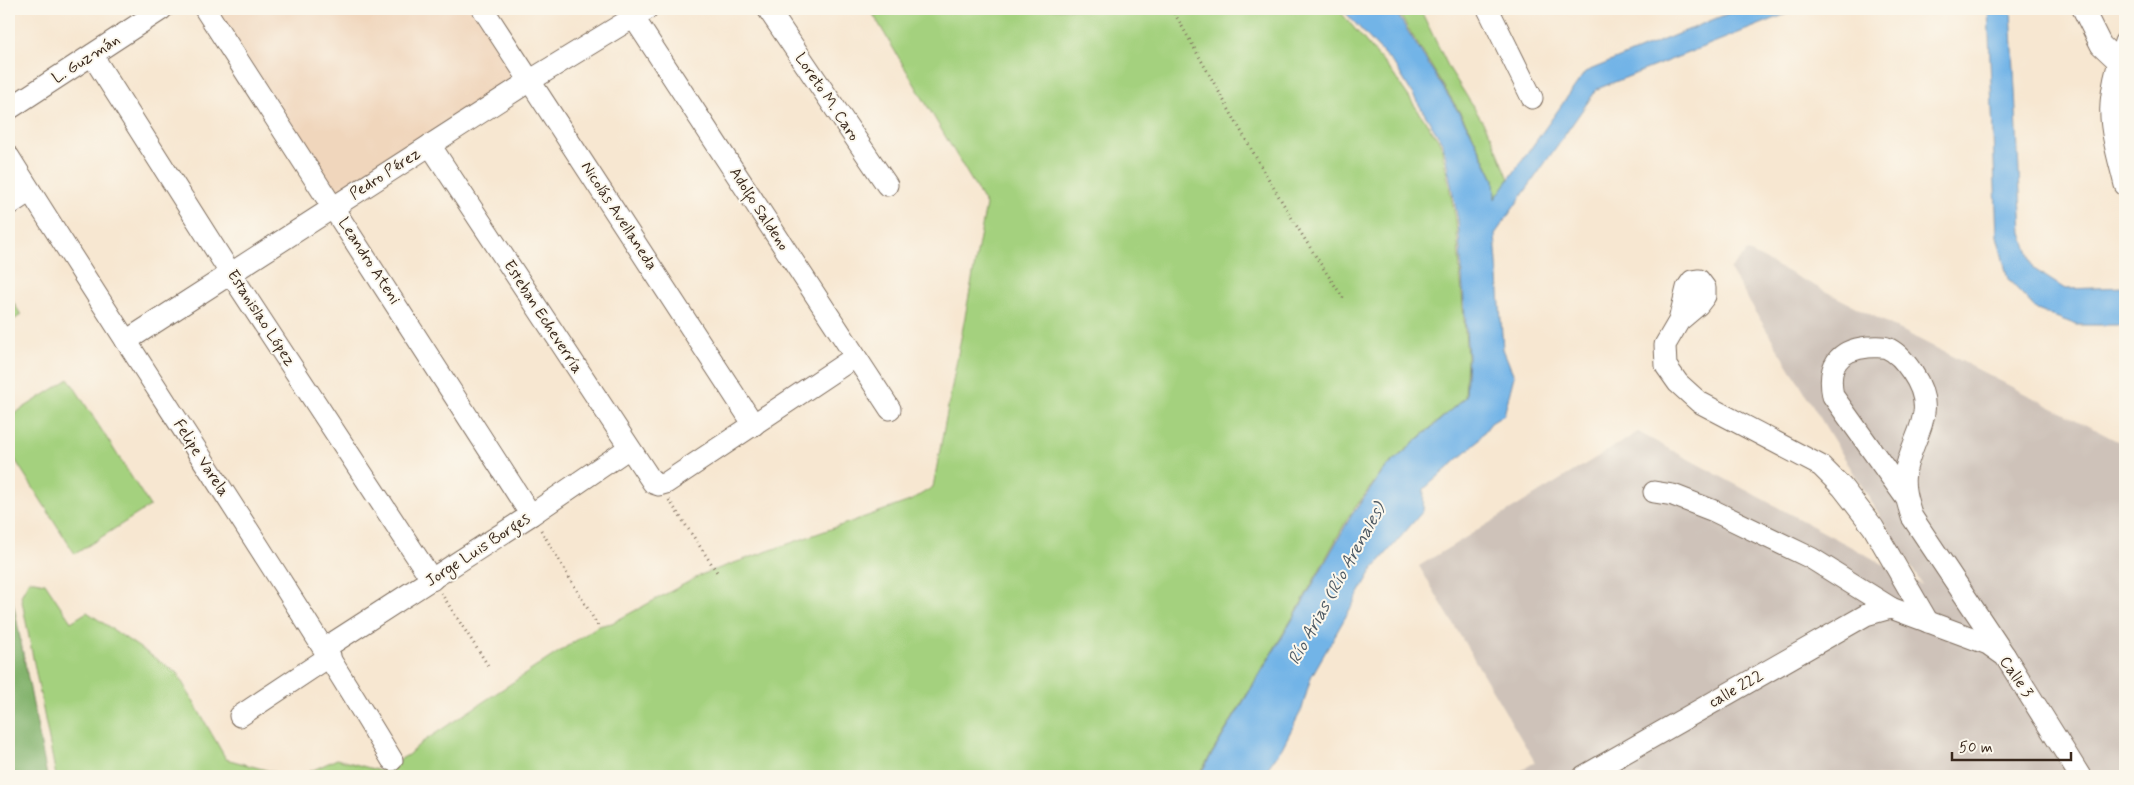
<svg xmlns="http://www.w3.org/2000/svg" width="2134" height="785" viewBox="0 0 2134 785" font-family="Mynerve,sans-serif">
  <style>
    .built { fill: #f0d6bc }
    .industrial { fill: #cec2b9 }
    .green { fill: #a4d17e; stroke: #707e4e }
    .forest { fill: #83b36d; stroke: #5f6e46 }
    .water { fill: #72b4e7; stroke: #566f82 }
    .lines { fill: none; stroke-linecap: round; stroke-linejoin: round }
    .minor-casing { stroke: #7d6c5d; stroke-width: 23 }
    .path { stroke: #7d6c5d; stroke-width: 3; stroke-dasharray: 1 4; stroke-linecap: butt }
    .minor { stroke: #fff; stroke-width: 21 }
    .labels { text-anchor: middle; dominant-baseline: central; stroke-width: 4; stroke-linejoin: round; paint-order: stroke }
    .street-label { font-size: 16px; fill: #3b2a1e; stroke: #fbf7ec }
    .water-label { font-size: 18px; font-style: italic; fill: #4e5a64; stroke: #fbf7ec }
  </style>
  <rect width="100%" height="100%" fill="#fbf7ec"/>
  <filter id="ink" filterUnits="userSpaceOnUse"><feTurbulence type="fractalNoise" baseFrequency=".02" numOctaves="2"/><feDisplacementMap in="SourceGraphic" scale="10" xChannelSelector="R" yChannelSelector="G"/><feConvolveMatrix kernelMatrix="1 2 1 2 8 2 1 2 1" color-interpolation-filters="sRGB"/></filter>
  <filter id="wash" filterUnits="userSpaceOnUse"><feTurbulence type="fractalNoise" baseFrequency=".0096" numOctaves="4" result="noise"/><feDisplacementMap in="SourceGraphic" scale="20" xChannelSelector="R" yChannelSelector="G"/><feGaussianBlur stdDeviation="1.12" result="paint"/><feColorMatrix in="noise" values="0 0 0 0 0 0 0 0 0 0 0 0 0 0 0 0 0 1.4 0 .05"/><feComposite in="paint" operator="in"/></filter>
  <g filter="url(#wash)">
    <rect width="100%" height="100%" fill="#f7e7d1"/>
    <polygon class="built" points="214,9 473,9 516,78 339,194"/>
    <polygon class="industrial" points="1747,251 2125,445 2125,776 1512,776 1535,762 1419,566 1638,432 1922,585 1730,270"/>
    <g class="green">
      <polygon points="870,9 1338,9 1393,74 1441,144 1456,220 1467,357 1465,397 1384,469 1349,516 1299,607 1198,776 300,776 337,759 380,771 408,755 421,743 598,626 612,623 703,574 910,501 933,487 986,205"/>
      <polygon points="1396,9 1420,9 1449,68 1491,135 1509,179 1495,199 1494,179 1470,129"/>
      <polygon points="9,295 21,315 9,323"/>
      <polygon points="69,379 150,506 75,554 9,450 9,417"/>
      <polygon points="29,580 45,583 71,622 87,612 177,673 226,759 288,776 56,776 21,596"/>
    </g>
    <polygon class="forest" points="9,581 47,776 9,776"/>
    <g class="water">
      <polygon points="1342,9 1394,9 1469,129 1494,180 1495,199 1585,72 1739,9 1799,9 1597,89 1495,234 1503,349 1514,376 1504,415 1491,423 1475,444 1424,489 1423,511 1373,569 1311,677 1302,709 1282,748 1262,776 1199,776 1300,607 1351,516 1385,469 1466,397 1468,357 1458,220 1443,144 1396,67"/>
      <polygon points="1988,9 2011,9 2022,233 2034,269 2065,289 2125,287 2125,325 2077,325 2037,310 2008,279 1997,236"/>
    </g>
  </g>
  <g filter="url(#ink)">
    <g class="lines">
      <defs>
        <g id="minor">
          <polyline points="205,9 531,515"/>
          <polyline points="483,9 754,425"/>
          <polyline points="628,9 890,409"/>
          <polyline points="768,9 887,185"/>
          <polyline points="1488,9 1532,98"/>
          <polyline points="2083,9 2101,45 2118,61"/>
          <path d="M2125,42C2118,62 2109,96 2111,117C2112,140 2120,163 2125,185"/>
          <polyline points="92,55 231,274 432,580"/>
          <polyline points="9,109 162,9"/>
          <polyline points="430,145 653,483 659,485 666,483 855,357"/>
          <path d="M9,157C135,359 269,556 392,760"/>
          <polyline points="9,205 30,191"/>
          <polyline points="1679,321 1687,288 1692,281 1699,280 1705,288 1705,296 1698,305 1679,321 1665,345 1666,366 1678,383 1699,402 1821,466 1842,487 1873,527 1928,622"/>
          <polyline points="126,341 531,80 647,9"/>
          <polyline points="1654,492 1673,495 1714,511 1811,558 1891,608 1988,644 2005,656 2080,776"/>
          <path d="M1906,498L1833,396C1827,367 1837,350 1868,347C1874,347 1882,346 1887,348C1897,352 1906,363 1912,372C1940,413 1913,432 1905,473C1902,487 1908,504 1912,517L2005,656"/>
          <polyline points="325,648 531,515 629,448"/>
          <polyline points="240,716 330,656"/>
          <polyline points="1584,776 1866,615 1891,608"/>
        </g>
      </defs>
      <use href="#minor" class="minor-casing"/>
      <g class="path">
        <path d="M1172,9C1228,106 1280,206 1344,299"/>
        <polyline points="669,500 717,572"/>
        <polyline points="541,530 598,626"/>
        <polyline points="441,593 489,667"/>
      </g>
      <use href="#minor" class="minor"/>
    </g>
  </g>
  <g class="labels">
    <g class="street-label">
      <text transform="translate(86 59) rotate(-33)">L. Guzmán</text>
      <text transform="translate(827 97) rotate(56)">Loreto M. Caro</text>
      <text transform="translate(385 174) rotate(-33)">Pedro Pérez</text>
      <text transform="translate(759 209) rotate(57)">Adolfo Saldeno</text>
      <text transform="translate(619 216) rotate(57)">Nicolás Avellaneda</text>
      <text transform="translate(369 261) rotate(57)">Leandro Ateni</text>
      <text transform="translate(543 317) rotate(57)">Esteban Echeverría</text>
      <text transform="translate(261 318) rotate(57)">Estanislao López</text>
      <text transform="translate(201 458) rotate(57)">Felipe Varela</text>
      <text transform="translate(478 550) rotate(-33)">Jorge Luis Borges</text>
      <text transform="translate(2016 677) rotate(55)">Calle 3</text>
      <text transform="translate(1736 689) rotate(-30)">calle 222</text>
    </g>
    <g class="water-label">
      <text transform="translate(1337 584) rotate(-61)">Río Arias (Río Arenales)</text>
    </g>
  </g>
  <rect width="2134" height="785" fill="none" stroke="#fbf7ec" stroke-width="30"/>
  <path d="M1952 752v8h119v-8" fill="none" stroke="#3b2a1e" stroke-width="2.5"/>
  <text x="1959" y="752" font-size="15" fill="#3b2a1e" stroke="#fbf7ec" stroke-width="4" paint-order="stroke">50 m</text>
</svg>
